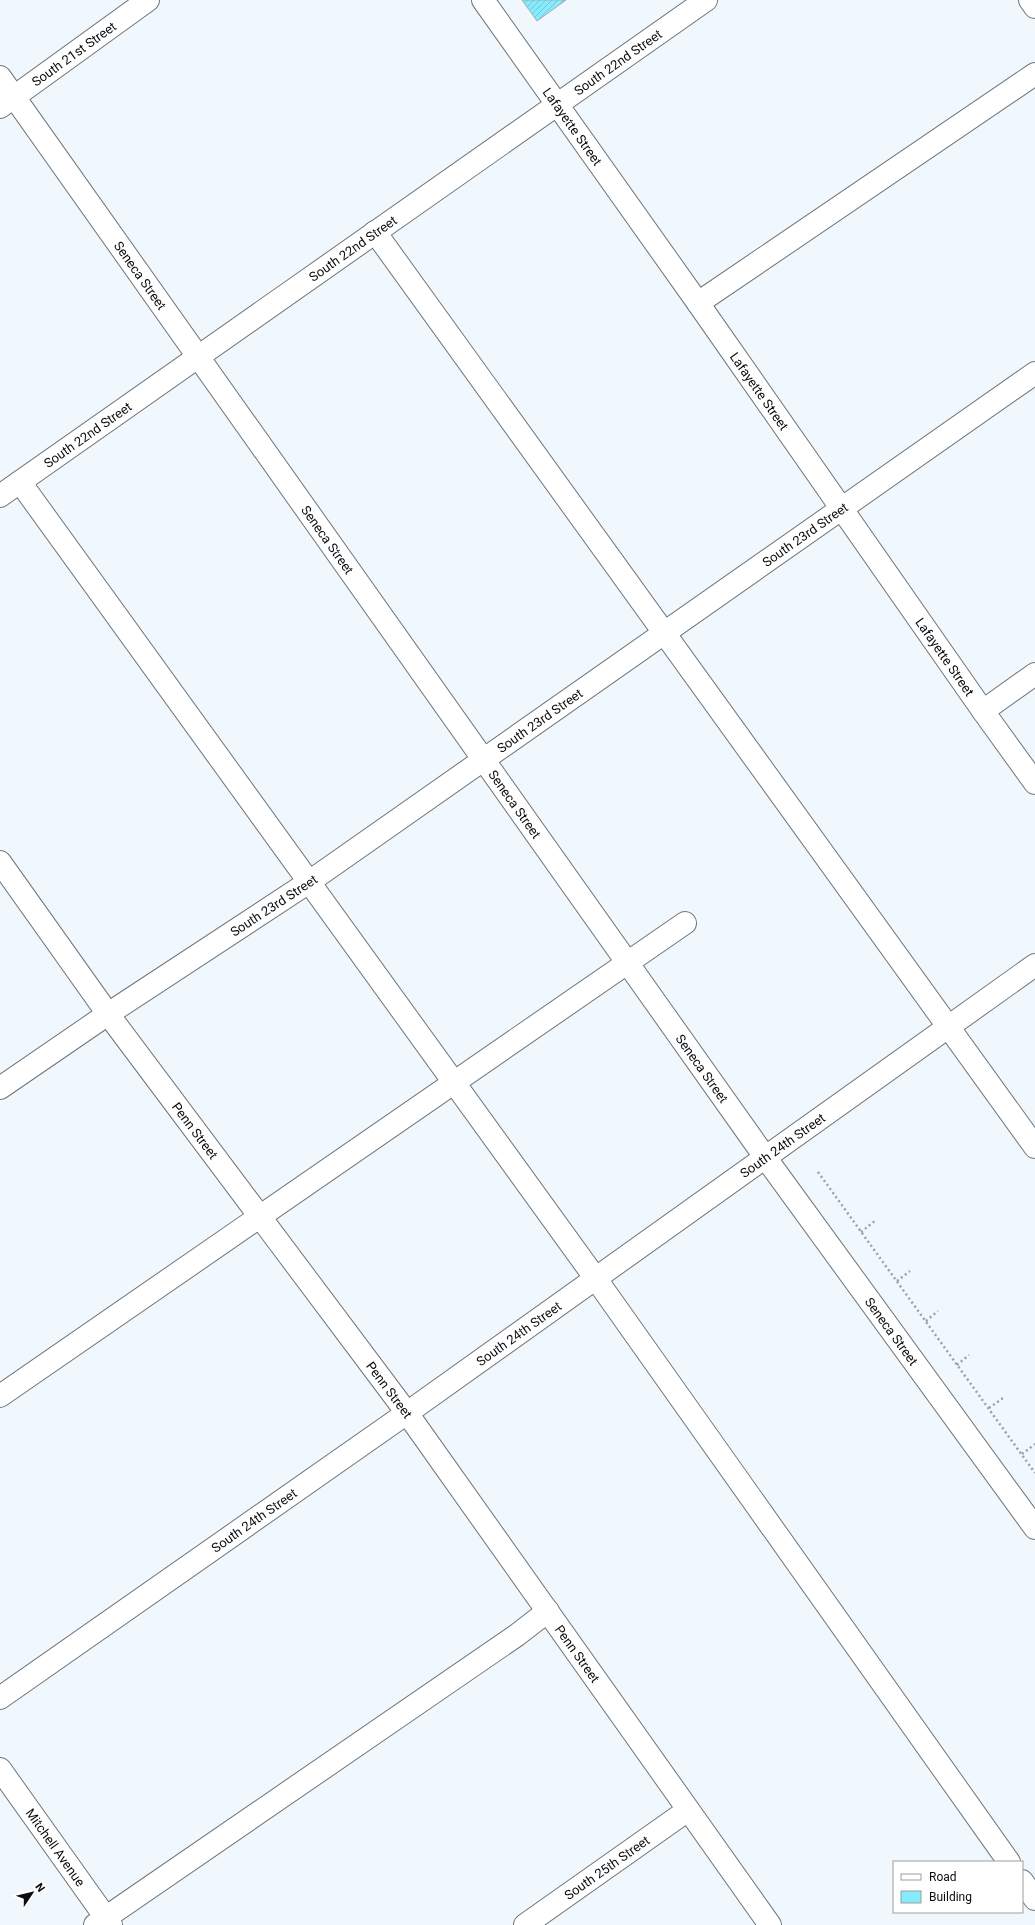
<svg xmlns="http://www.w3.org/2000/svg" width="1035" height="1925" viewBox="0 0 1035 1925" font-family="Roboto,sans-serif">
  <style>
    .building { fill: url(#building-hatch); stroke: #a3acae }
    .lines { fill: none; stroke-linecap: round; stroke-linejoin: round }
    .minor-casing { stroke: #6f757a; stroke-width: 24 }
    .major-casing { stroke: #6f757a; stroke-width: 24 }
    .path { stroke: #9ba0a4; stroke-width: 2.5; stroke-dasharray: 2 3; stroke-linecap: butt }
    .minor { stroke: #fff; stroke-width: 22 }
    .major { stroke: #fff; stroke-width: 22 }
    .labels { text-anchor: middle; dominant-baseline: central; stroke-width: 4; stroke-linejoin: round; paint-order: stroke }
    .street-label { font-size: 13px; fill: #0a0c0e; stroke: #fff }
  </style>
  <defs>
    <pattern id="building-hatch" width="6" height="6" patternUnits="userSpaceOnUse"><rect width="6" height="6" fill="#86ebfc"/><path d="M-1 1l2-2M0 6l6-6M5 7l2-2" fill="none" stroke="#72c8d7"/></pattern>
  </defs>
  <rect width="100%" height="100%" fill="#f1f8fd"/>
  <polygon class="building" points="522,0 566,0 537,21"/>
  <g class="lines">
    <defs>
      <g id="minor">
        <path id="s1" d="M483,0L698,303L983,711L1035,783"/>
        <polyline points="1030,0 1035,7"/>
        <path id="s2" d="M0,77L765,1157L1035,1528"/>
        <path id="s3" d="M0,107L148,0"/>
        <polyline points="375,232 1035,1147"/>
        <polyline points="698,303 1035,74"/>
        <polyline points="20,482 596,1279 1009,1862"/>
        <polyline points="983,711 1035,674"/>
        <path id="s4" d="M0,862L108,1014L407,1413L770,1925"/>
        <path id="s5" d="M0,1088L108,1014L309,882L1035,373"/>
        <polyline points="0,1396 685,923"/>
        <path id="s6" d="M0,1698L407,1413L1035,965"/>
        <polyline points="1022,1881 1035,1899"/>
        <polyline points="95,1925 517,1635 548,1611"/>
        <path id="s7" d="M525,1925L688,1810"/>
      </g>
      <g id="major">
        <path id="s8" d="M0,496L706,0"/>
        <path id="s9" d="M0,1769L111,1925"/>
      </g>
    </defs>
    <use href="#minor" class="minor-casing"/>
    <use href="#major" class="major-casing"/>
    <g class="path">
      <polyline points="818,1172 1035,1473"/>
      <polyline points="861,1232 876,1220"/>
      <polyline points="897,1281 910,1271"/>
      <polyline points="926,1321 938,1311"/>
      <polyline points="957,1365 969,1355"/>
      <polyline points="989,1408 1003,1398"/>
      <polyline points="1022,1454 1035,1444"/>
    </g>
    <use href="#minor" class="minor"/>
    <use href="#major" class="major"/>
  </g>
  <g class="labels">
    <g class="street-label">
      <text stroke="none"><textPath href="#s3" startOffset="91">South 21st Street</textPath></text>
      <text stroke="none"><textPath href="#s8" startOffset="755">South 22nd Street</textPath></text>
      <text stroke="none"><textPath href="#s1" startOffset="155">Lafayette Street</textPath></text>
      <text stroke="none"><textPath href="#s8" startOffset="431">South 22nd Street</textPath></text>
      <text stroke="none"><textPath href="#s2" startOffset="243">Seneca Street</textPath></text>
      <text stroke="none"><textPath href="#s1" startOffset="479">Lafayette Street</textPath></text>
      <text stroke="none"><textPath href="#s8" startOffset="107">South 22nd Street</textPath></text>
      <text stroke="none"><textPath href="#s5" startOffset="977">South 23rd Street</textPath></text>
      <text stroke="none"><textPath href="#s2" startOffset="567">Seneca Street</textPath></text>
      <text stroke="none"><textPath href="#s1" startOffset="803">Lafayette Street</textPath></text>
      <text stroke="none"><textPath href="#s5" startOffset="653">South 23rd Street</textPath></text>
      <text stroke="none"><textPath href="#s2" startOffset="891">Seneca Street</textPath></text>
      <text stroke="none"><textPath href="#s5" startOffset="329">South 23rd Street</textPath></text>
      <text stroke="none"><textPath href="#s2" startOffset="1215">Seneca Street</textPath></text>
      <text stroke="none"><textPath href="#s4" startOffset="332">Penn Street</textPath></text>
      <text stroke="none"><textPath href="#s6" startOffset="958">South 24th Street</textPath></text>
      <text stroke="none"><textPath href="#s2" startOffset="1539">Seneca Street</textPath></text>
      <text stroke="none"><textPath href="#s6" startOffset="634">South 24th Street</textPath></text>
      <text stroke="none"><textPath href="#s4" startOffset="656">Penn Street</textPath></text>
      <text stroke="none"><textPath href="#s6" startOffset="310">South 24th Street</textPath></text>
      <text stroke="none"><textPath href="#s4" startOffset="980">Penn Street</textPath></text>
      <text stroke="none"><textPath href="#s9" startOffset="96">Mitchell Avenue</textPath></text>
      <text stroke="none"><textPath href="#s7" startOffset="100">South 25th Street</textPath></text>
    </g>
  </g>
  <rect x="893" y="1861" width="130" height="52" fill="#ffffff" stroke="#9d9e9f"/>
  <rect x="901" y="1874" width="20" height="6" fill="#ffffff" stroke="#9d9e9f"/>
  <text x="929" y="1881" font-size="12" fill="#0a0c0e">Road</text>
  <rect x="901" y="1891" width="20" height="12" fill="#86ebfc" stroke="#9d9e9f"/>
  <text x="929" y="1901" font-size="12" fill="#0a0c0e">Building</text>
  <g transform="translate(32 1893) rotate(55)" stroke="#ffffff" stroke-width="3" paint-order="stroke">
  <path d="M0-3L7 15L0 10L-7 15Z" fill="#0a0c0e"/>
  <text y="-6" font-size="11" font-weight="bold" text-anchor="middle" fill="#0a0c0e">N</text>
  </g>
</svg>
